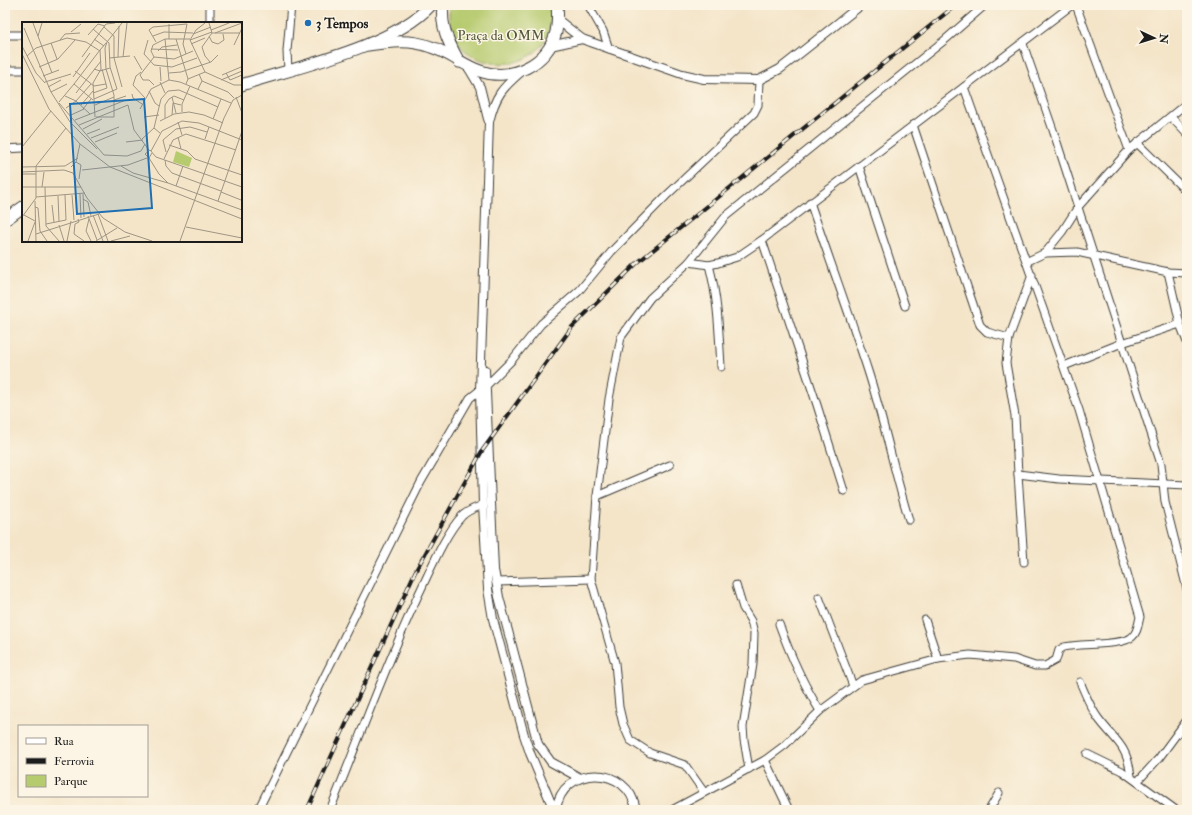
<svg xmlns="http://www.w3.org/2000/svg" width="1192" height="815" viewBox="0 0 1192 815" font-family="'IM FELL Double Pica',serif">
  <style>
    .green { fill: #b6ca6e; stroke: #697345 }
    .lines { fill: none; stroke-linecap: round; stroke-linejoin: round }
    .minor-casing { stroke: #3c3a36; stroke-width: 9 }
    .tertiary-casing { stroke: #3c3a36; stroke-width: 10 }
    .trunk-casing { stroke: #3c3a36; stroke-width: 13 }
    .minor { stroke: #fff; stroke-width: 7 }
    .tertiary { stroke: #fff; stroke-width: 8 }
    .trunk { stroke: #fff; stroke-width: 11 }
    .rail-casing { stroke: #1c1c1c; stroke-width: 4 }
    .rail { stroke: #fcf5e5; stroke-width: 2.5; stroke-dasharray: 8; stroke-linecap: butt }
    .poi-dot { fill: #1f6fb2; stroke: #fcf5e5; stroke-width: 1.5 }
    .labels { text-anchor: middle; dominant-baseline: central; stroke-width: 3; stroke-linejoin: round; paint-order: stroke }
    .poi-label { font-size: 14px; font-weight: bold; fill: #1c1c1c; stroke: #fcf5e5; text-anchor: start }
    .park-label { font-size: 14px; fill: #525939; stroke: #fcf5e5 }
    .inset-road { fill: none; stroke: #9e9584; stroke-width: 1 }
    .view { fill: #1f6fb2; fill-opacity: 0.15; stroke: #1f6fb2; stroke-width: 2 }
    .inset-edge { fill: none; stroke: #1c1c1c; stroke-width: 2 }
  </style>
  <rect width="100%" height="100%" fill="#fcf5e5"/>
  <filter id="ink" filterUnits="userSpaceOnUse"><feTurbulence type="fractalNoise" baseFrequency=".025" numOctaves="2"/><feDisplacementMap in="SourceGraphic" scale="8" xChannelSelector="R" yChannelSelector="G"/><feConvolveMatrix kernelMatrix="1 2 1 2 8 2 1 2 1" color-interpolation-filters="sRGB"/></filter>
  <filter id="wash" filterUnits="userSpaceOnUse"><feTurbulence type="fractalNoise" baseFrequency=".012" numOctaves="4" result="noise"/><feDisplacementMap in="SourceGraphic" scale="16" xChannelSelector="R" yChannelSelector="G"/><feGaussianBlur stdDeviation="0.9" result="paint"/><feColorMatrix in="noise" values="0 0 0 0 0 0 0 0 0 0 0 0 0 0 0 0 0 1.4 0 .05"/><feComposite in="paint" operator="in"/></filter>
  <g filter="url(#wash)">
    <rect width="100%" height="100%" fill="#f4e5c9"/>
    <path class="green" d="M450,5H552C558,89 437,77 450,5Z"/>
  </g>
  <g filter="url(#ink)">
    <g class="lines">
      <defs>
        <g id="minor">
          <polyline points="210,5 210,23"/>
          <polyline points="588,5 603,31 609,49"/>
          <polyline points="1076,5 1129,150"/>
          <polyline points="5,35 23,35"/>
          <polyline points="1023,44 1053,130 1161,464 1165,502 1187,589"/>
          <polyline points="5,70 23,70"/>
          <polyline points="288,70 287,51 291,5"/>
          <polyline points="1171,117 1187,134"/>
          <polyline points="913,125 980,325 987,332 1009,338"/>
          <polyline points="1137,143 1187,192"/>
          <polyline points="5,149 23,148"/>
          <polyline points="859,166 905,306"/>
          <path d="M810,202C829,259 850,315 868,371C884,421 894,471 909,520"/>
          <polyline points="762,240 817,405 844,491"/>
          <polyline points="1045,253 1062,232 1078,207 1129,150 1187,103"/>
          <polyline points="1028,261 1045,253 1077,252 1168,272 1187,273"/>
          <polyline points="689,262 726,216 946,39 985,5"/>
          <path d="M709,265C718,298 719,333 721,367"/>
          <polyline points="1168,272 1180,324 1187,342"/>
          <polyline points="1032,275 1009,338 1006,363 1015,416 1018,474 1059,479 1187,485"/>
          <polyline points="1064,366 1122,343 1180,324"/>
          <polyline points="486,386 512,360 541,324 579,291 612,251 666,196 754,113 758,105 759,80"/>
          <polyline points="1018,474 1024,562"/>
          <polyline points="597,496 670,465"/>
          <polyline points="496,582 591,579"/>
          <polyline points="736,585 743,608 751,621 754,633 753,664 743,727 744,740 749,769"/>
          <polyline points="819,597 853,686"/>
          <polyline points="925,620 938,659"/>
          <path d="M779,624C791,657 802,682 820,711"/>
          <path d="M1080,682C1085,693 1090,707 1098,718C1115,741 1127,744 1131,776"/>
          <polyline points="1087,754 1122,771 1176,810"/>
          <polyline points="765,760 789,810"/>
          <polyline points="1138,781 1159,758 1187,720"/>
          <polyline points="704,792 685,765 650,753 630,740 623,724 619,707 615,663 591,579 597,496 609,399 621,337 650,298 689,262 709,265 718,263 737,257 762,240 1072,5"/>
          <polyline points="258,810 421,482 470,398 480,390"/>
          <path d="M330,810C361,735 388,658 423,585C433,564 446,533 462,516C468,510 475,508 483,505"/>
          <path d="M672,810L765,760L785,745L820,711L862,680L938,659L970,655L1014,659L1035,666H1045L1056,660L1059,650L1064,647C1080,643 1122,646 1132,637C1138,632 1138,624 1140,617L1079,410L964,87"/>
          <polyline points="989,810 999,793"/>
        </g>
        <g id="tertiary">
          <polyline points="558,20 582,39 682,74 704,79 759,80 780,69 861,5"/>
          <polyline points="550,46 582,39"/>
          <polyline points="468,67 480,87 488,119"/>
          <path d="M522,71C502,88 495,96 489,122L480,390L483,505L488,589L493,619L524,735L530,753L554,810"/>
          <polyline points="485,370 494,570 499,597 538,744 551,762 580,778"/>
          <path d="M556,810C562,764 629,764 636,810"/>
        </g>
        <g id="trunk">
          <path d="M443,5C440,27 449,43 459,62"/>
          <path d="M368,45C390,42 410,39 431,47C448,52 463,65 480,71C511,82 548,64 556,32C558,23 558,15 557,5"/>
          <path d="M241,85C297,67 392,47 431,5"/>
          <polyline points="5,220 23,207"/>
        </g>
      </defs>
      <use href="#minor" class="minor-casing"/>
      <use href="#tertiary" class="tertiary-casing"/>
      <use href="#trunk" class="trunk-casing"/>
      <use href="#minor" class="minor"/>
      <use href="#tertiary" class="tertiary"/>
      <use href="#trunk" class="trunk"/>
      <defs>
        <polyline id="rail" points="307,810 415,572 482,451 572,327 637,263 956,5"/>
      </defs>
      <use href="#rail" class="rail-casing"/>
      <use href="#rail" class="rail"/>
    </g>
  </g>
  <circle class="poi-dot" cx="308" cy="23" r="4"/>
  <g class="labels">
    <g class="poi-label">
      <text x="316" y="23">3 Tempos</text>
    </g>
    <g class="park-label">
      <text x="501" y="35">Praça da OMM</text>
    </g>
  </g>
  <g transform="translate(22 22)">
    <rect width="220" height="220" fill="#f4e5c9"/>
    <path d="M154,129L170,136L167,145L151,140Z" fill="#b6ca6e"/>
    <path class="inset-road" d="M11,1L30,51M183,1L174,8L168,18L183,50L212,63H220M187,1L190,11L180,25L183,34L188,40M147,2V17M82,5L92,14V36L100,65M2,6L29,70L48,100L75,127M71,7L87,21L88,45L95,67L72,77M189,8L207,1M49,10L59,2M190,11H218M193,11L220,1M171,12L189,5M66,13L76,2L83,4M16,14L20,1M131,14L142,10L171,11M187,14L190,20L196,22L202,18L201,12M72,17L82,24M143,17L131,23L129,29L132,35L152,37L171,29M154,17L166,57M38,18L43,12L58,11M126,18L122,32L132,43L150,45L175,36M168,18L190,10M134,20L127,8L131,5L165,2M29,21L35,37M169,22L183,16M212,23L220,6M0,24L14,51L23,61M129,27L156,28M136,29L140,25L155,23M0,32L27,87L58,122L54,140M164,32L161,22L165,2M5,34L14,26L45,16L64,20L78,29M112,34L120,48M60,35L84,2L93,1M96,35L97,4M101,35L105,1M132,35L118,53L121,58H127L132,63M87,36L108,34M17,45L36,37L53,18M138,45L139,59M72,47L78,49L88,46M80,47L84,62M53,49L72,64L84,62L85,66L71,71M119,50L114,54L111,63L123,76M147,51L159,50L189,40L196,33M204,51L208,58L220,53M200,53L219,45M21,54L37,48M51,55L68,31M147,58L143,17H168M199,58L220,49M180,59L206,70L212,76M23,60L49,52M138,60L143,71M164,62L166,57L183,50M26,65L39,58M176,67L180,59L177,52M127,69L133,81L137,84M29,70L45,62M54,71L79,39M110,72L111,76L120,82M43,74L54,79L68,92M150,75L154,91M214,75L220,91M71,78L52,62L78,28M92,78L104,74M37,80L52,62M37,81L82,133L105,134L119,129L123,122M59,83L71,69M73,83L92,75M44,86L54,79L69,62M61,87L69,77M118,87L129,67L147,58L158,60L209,81M160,90V82L168,64M49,93L62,87M150,93L151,81L159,83M73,95L71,61L79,47L78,28L84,21M74,95H92V73L84,47L83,26L85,20L100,1M122,95L137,93M143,96V83L147,77L152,74L162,78M191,97L199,77M53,98L104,78M138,99L152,92L167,90L182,93L201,101M156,100L160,113M57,103L106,83L112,108L127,128M61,107L80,97M138,111L132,106L139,77L146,69L157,68L196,85M65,112L78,107M156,115L159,127M69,116L97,105M120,117L132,106M183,117L187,105M73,120L95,111M104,120L121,118M58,122L88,145M147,123L165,129L173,137L220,153M0,125L29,89M129,129L140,109L160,99L177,101L220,118M144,130L141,118L154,107L168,105L185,110M130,131L127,136L123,132L128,128L134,135L220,165M127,136L137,152L146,161L220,188M142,137L151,118L164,112L214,128M143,138L144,144L150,151L199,169M99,144L111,151L146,161M0,145L43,144L56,136M49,145L54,140L59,143L57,157M88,145L220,197M60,148L106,143L125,136M0,150L42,148L51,151L65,176L81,196L103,210L130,219M0,152H14M154,164L161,144M0,165H59M20,165L22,150M23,165L24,204L37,219M199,170L219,178M58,172L59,196M61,172L62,195M50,173L52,198M36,174L37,199M14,175L63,171M61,177L66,180L69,194M13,179L14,219M196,179L220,109M30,183L32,200M13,185L16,186L18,209L25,219M76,192L86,219M2,193L13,199M71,193L81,219M66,194L75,218M0,195L14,176V144L44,106M56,197L57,200L53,202L52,212L62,219M67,197L64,209L69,219M24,202L44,198L43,173M37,203L42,219M164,205L220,216M14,212L77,192M6,219L13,200M45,219L49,199M74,219L95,206M89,219L108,214M158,219L202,96L211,78L220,73"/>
    <path class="view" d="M122,77L130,186L55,192L48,82Z"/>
    <rect width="220" height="220" class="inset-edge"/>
  </g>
  <rect width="1192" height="815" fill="none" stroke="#fcf5e5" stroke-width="20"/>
  <rect x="18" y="725" width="130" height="72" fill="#fcf5e5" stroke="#a29e95"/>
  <rect x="26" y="738" width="20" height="6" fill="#ffffff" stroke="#a29e95"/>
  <text x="54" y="745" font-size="12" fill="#1c1c1c">Rua</text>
  <rect x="26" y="758" width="20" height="6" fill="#1c1c1c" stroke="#a29e95"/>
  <text x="54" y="765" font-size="12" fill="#1c1c1c">Ferrovia</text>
  <rect x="26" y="775" width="20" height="12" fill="#b6ca6e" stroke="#a29e95"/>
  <text x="54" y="785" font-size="12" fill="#1c1c1c">Parque</text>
  <g transform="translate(1154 38) rotate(94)" stroke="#fcf5e5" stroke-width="3" paint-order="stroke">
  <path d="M0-3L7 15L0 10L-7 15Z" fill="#1c1c1c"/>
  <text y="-6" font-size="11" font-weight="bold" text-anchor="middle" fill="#1c1c1c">N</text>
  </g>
</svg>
